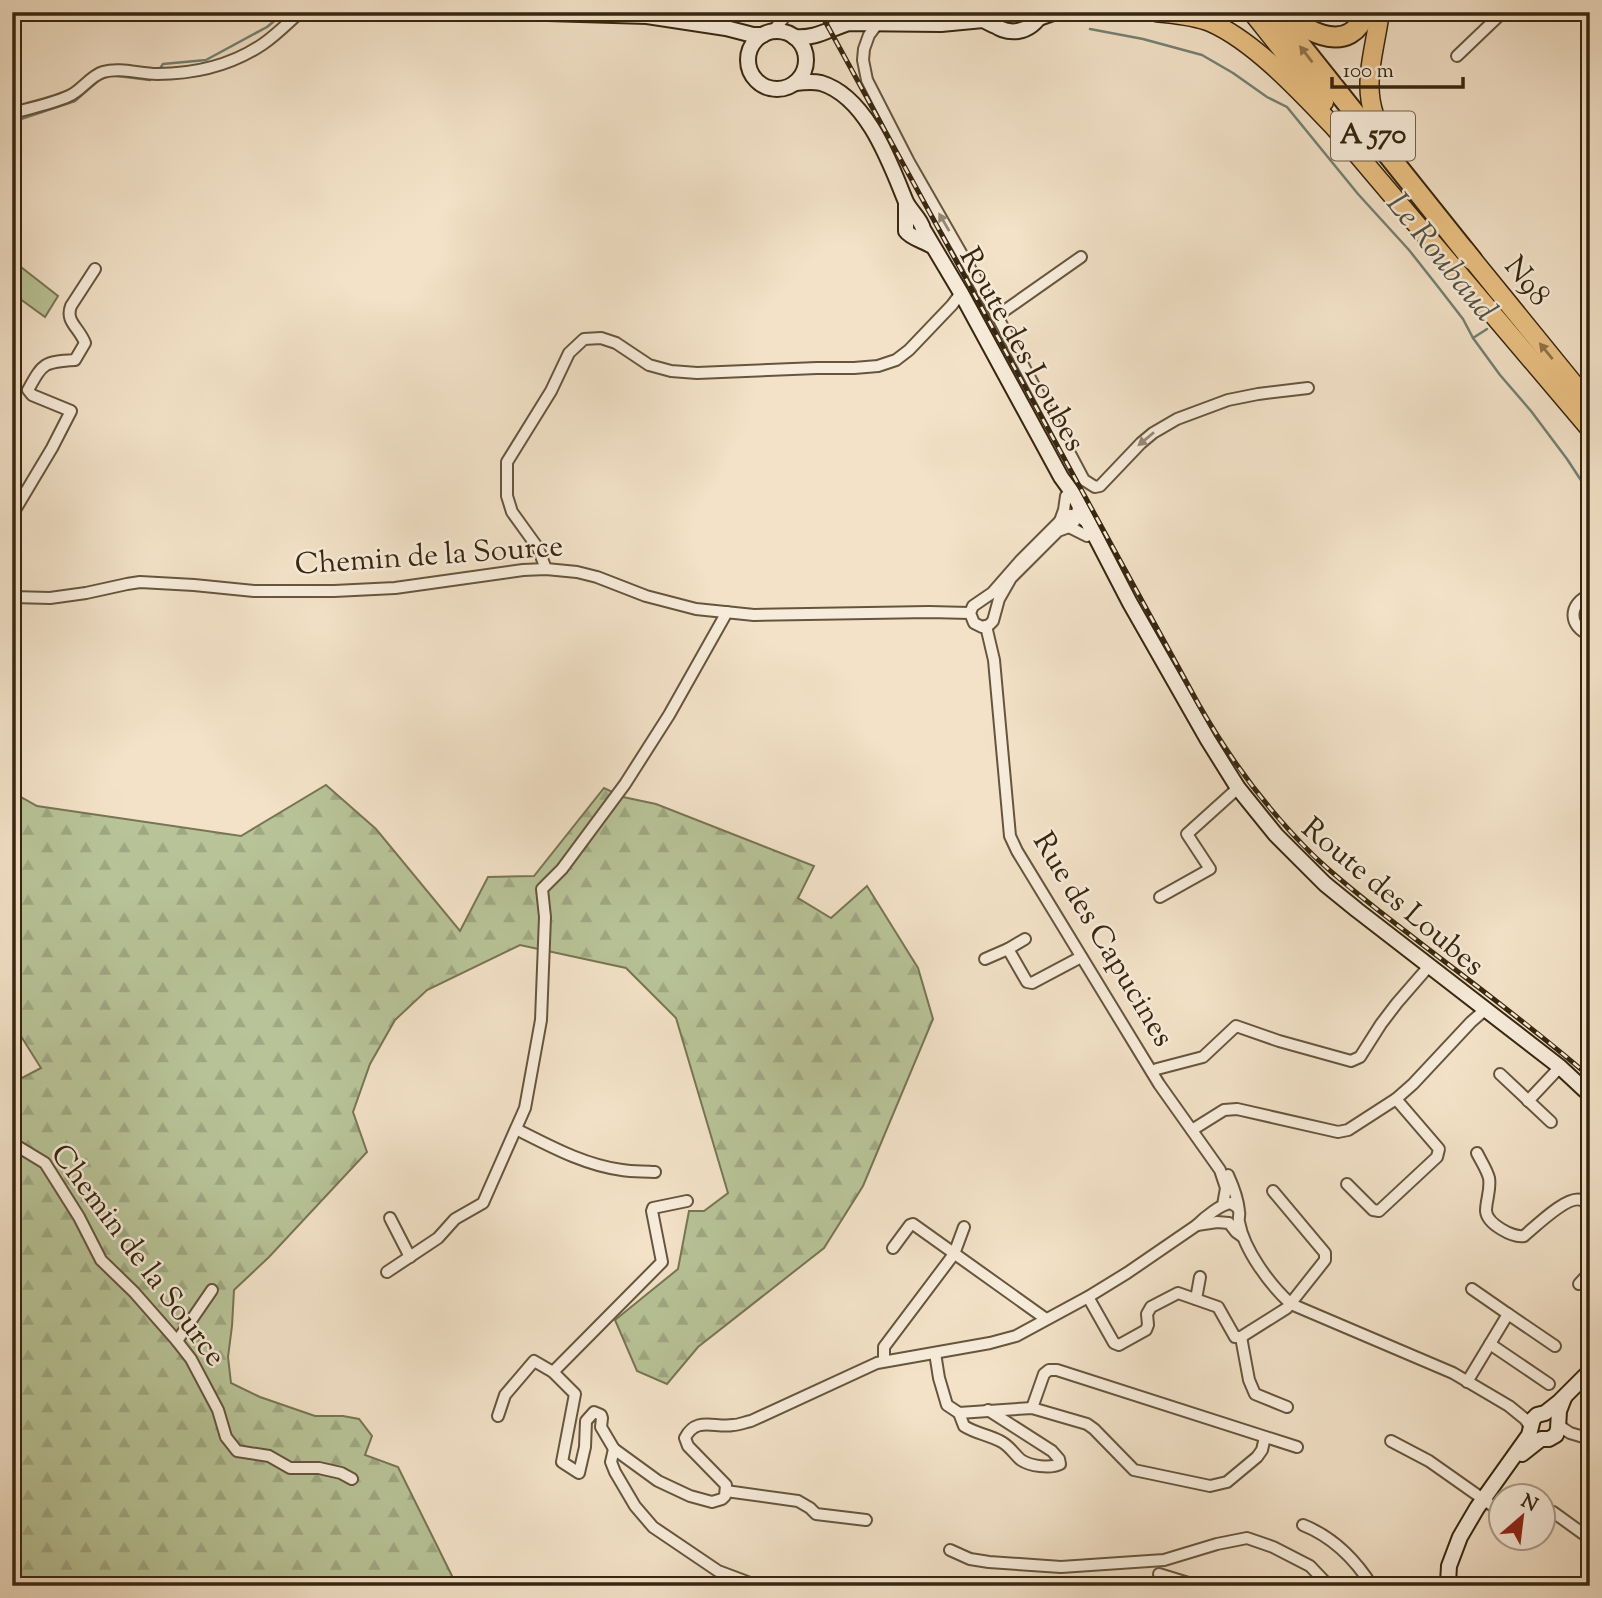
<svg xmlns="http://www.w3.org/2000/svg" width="1602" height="1598" viewBox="0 0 1602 1598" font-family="'Sorts Mill Goudy',serif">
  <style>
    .forest { fill: url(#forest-firs); stroke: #787554; stroke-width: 2 }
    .garden { fill: #b8c498; stroke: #787554; stroke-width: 2 }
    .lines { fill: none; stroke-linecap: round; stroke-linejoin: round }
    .stream { stroke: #738174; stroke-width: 2.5 }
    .minor-casing { stroke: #66553d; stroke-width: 14 }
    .secondary-casing { stroke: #37260f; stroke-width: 18 }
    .trunk-casing { stroke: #37260f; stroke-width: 21 }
    .motorway-casing { stroke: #37260f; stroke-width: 23 }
    .minor { stroke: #f7ecdb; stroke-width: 10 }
    .secondary { stroke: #f7ecdb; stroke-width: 14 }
    .trunk { stroke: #eac184; stroke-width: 18 }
    .motorway { stroke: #eac184; stroke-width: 19 }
    .rail-casing { stroke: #37260f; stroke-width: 5 }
    .rail { stroke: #f7ecdb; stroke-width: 2.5; stroke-dasharray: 8; stroke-linecap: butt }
    .oneway { fill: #90744a }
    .oneway2 { fill: #978975 }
    .labels { text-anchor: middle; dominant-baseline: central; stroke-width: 5; stroke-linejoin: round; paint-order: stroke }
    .shield { fill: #f7ecdb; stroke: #71614c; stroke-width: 2 }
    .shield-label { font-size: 28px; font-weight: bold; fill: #37260f }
    .street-label { font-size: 30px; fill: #37260f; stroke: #f7ecdb }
    .water-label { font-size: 32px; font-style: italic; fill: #555341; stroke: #f7ecdb }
  </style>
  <defs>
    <pattern id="forest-firs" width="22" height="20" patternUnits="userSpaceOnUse" patternTransform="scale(1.75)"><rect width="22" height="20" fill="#b8c498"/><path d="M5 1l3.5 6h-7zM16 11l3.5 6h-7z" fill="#9fa882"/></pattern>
  </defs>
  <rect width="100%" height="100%" fill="#f3e2c8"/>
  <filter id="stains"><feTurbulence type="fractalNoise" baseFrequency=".00286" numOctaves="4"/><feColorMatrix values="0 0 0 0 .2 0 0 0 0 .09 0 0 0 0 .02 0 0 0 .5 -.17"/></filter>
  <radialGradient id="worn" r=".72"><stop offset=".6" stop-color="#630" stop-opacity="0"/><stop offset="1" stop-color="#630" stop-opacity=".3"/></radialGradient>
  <polygon class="forest" points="326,785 376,829 460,931 488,877 534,876 604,788 623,797 656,804 814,866 798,898 831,918 867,886 918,968 933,1019 863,1186 824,1248 698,1347 667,1384 637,1371 615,1320 678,1269 689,1211 704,1211 728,1193 676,1018 626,968 520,945 427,990 395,1020 370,1064 353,1112 367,1152 269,1257 234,1290 232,1326 228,1357 231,1383 260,1397 315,1416 343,1416 359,1419 372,1436 365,1455 398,1467 457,1586 12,1586 12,1083 41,1068 12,1022 12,792 37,806 241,836"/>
  <polygon class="garden" points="12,260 58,296 45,317 12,293"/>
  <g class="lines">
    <g class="stream">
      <polyline points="1090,29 1143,39 1202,55 1233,73 1267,97 1287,107 1358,194 1409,250 1439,288 1463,319 1473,338 1500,375 1531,411 1567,459 1590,494"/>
      <polyline points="161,67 163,64 206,60 267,27 285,12"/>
      <polyline points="12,122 75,101 99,80 110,75 150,80"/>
      <polyline points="1473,338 1487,329"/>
    </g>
    <defs>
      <g id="minor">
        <polyline points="878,23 869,35 864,49 863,60 867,80 909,162 996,314 1084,480 1095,487 1100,486 1141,443 1153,433 1177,419 1228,400 1258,394 1308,388"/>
        <polyline points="772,32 783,19 785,12"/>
        <polyline points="1457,56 1503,12"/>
        <path d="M12,113C31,108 51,104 69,96C81,91 90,76 103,72C120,67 140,74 157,74C194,74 232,65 263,44C276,35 288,23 300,12"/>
        <polyline points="997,316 1081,257"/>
        <polyline points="1079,505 1074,522 1069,527 1058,531 1011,578 999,599 993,621 989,625 982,627 974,623 970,613 973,606 992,593 1020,561 1060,521 1070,515 1077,516 1088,523"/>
        <path d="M12,515L52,448L71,411L32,395L28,390C43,363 43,362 75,360L85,343C79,327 65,322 71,306L95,269"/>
        <polyline points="1060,521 1064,510 1066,496"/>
        <polyline points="1069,527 1087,536"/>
        <polyline points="546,569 538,548 512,512 507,496 507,462 551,391 569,353 584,339 601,338 616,343 649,365 671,371 697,373 817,368 854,368 878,366 896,360 909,350 952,305 961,293"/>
        <path d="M1590,595C1568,603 1568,627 1590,635"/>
        <polyline points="12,597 50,598 86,593 127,584 140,582 194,585 254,591 334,591 395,588 523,570 546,569 577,572 597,577 646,596 696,609 754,615 929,612 970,613"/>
        <polyline points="986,626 994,660 1010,836 1017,851 1159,1084 1220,1170 1226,1188 1223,1205"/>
        <polyline points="1160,897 1210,869 1187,834 1238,788"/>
        <polyline points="1025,939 1008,949 1027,982 1032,983 1081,957"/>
        <polyline points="985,959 1008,949"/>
        <polyline points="1152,1072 1157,1069 1203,1057 1236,1026 1279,1041 1351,1061 1360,1057 1381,1024 1397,1003 1430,965"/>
        <polyline points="1500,1074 1551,1122"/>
        <polyline points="1528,1101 1560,1067"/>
        <path d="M516,1129C550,1146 584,1165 622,1170C633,1172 644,1171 655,1172"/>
        <polyline points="1192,1130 1224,1110 1237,1109 1338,1132 1348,1130 1396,1099 1413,1084 1471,1022 1486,1009"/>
        <polyline points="12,1138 17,1146 45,1163 79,1217 101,1260 134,1292 177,1341 191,1359 218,1410 226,1437 237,1451 269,1456 290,1468 319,1468 341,1473 352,1479"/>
        <path d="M1477,1153C1481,1161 1487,1170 1489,1178C1491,1190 1486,1200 1486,1211C1487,1224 1513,1238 1524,1236C1535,1227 1567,1195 1581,1200C1583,1200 1588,1205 1590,1207"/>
        <path d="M1228,1175C1233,1186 1238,1200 1239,1211C1240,1215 1238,1219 1239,1222C1244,1250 1270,1285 1291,1304L1453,1373L1509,1406L1525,1419L1531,1428"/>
        <polyline points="1347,1184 1373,1210 1379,1211 1437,1157 1439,1149 1396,1099"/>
        <polyline points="390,1218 410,1257"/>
        <polyline points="1197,1225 1217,1222 1229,1223 1236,1232 1243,1237"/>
        <polyline points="893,1248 910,1225 913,1224 1046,1319"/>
        <polyline points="387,1272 438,1238 455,1219 483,1203 525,1108 541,1020 545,917 542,889 562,869 625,784 669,715 727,612"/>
        <polyline points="1579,1284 1590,1272"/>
        <polyline points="1088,1297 1114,1343 1119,1345 1146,1330 1148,1325 1147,1314 1151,1307 1178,1293 1218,1307 1235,1337 1241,1337 1287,1308 1325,1260 1325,1253 1273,1191"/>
        <polyline points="1196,1299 1200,1277"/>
        <polyline points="1508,1314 1555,1346"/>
        <polyline points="1241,1337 1249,1380 1255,1394 1287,1407"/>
        <polyline points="177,1341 212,1290"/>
        <polyline points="1490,1344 1549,1384"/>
        <polyline points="935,1353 939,1378 947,1405 959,1413 1032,1408 1087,1424 1094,1429 1134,1470 1210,1486 1227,1482 1257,1457 1262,1450 1265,1437"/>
        <polyline points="884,1361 884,1347 954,1254 964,1227"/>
        <polyline points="553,1372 662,1262 652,1211 653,1208 687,1201"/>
        <polyline points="1467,1382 1508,1314 1472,1289"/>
        <polyline points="1032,1408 1044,1374 1049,1370 1057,1370 1297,1447"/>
        <path d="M959,1413L964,1426C975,1433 988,1435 1000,1441C1009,1445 1014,1454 1021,1460C1030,1466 1050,1469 1060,1464L1059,1459L1052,1451L988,1410"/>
        <polyline points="498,1416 505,1395 534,1361 553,1372 575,1394 562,1462 579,1473 585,1447 586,1421 594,1412 601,1415 602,1418 601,1427 614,1449"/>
        <polyline points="1558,1425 1570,1433 1590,1439"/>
        <polyline points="1391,1441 1429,1461 1500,1511"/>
        <polyline points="726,1491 798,1501 810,1508 816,1514 866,1520"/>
        <polyline points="1542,1521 1553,1512 1589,1538"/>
        <path d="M1303,1525C1333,1537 1355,1559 1372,1586"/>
        <polyline points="950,1550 970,1559 989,1562 1061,1567 1164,1560 1217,1544 1247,1538 1273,1547 1310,1566 1329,1586"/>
        <polyline points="1159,1574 1198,1586"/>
        <path d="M758,1586L718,1571L653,1527L635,1506L615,1472L611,1462L614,1449L658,1481L690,1496L712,1502L722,1499L725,1496L726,1485L688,1446L685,1438C696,1416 714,1428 733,1425C739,1425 745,1422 751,1421L877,1363L990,1343L1016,1336L1088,1297L1127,1273L1197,1225C1205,1217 1221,1204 1231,1203L1237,1207"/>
      </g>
      <g id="secondary">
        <polyline points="514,12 647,16 726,28 753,35 763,35"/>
        <polyline points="1039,18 1056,12"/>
        <path d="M989,20C1005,38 1032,34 1042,12"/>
        <circle cx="777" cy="60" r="29"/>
        <path d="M794,37C817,39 828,29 849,23L941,24L983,20L993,25"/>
        <path d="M795,83C803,82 813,81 821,83C867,97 890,163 906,202C911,212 921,219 923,229L961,293L1061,477L1074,495L1130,603L1208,740L1238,788L1276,835L1325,884L1357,910L1560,1067L1590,1095"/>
        <path d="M906,203V231C910,237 923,241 930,245"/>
        <polyline points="1522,1454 1541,1439 1549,1439 1556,1435 1558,1429 1559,1411 1564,1398"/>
        <polyline points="1448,1583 1449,1566 1460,1537 1477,1508 1529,1435 1533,1419 1537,1415 1545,1413 1559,1402 1590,1371"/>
      </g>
      <g id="trunk">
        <path d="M1156,12C1173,14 1193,15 1210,22C1254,41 1302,93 1335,128L1590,429"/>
        <polyline points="1252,12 1324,102"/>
        <path d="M1380,12C1372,67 1356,99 1392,149"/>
        <polyline points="1464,249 1590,404"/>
      </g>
      <g id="motorway">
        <polyline points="1274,12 1472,260"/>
        <path d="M1285,12C1308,34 1351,55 1366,12"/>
      </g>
    </defs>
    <use href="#minor" class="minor-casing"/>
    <use href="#secondary" class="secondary-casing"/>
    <use href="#trunk" class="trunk-casing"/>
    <use href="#motorway" class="motorway-casing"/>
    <use href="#minor" class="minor"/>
    <use href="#secondary" class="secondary"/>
    <use href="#trunk" class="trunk"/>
    <use href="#motorway" class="motorway"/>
    <defs>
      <path id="rail" d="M820,12L1199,705C1231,761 1269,812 1315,857C1349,889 1386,916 1423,945C1479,988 1536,1030 1590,1077"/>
    </defs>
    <use href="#rail" class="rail-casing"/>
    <use href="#rail" class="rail"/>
  </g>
  <defs><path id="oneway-solid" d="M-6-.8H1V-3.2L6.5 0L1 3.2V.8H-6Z" transform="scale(1.75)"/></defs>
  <g class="oneway">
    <use href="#oneway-solid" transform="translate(1306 54) rotate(-128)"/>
    <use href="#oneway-solid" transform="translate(1546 351) rotate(-129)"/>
  </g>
  <g class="oneway2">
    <use href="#oneway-solid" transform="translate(944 222) rotate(-120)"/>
    <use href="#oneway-solid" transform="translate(1146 439) rotate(140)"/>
  </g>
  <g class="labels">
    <rect class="shield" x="1331" y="111.5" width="84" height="49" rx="5"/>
    <g class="shield-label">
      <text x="1373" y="136">A 570</text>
    </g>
    <g class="street-label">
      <text transform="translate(1526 282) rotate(51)">N98</text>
      <text transform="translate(1021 350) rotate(61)">Route des Loubes</text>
      <text transform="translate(429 557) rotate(-4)">Chemin de la Source</text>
      <text transform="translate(1392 898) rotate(40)">Route des Loubes</text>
      <text transform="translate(1102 940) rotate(59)">Rue des Capucines</text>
      <text transform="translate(137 1256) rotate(53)">Chemin de la Source</text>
    </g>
    <g class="water-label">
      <text transform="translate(1440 258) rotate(51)">Le Roubaud</text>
    </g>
  </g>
  <rect width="1602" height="1598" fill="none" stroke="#f3e2c8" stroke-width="42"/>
  <rect x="14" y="14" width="1574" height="1570" fill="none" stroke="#37260f" stroke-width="3.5"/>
  <rect x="21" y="21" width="1560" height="1556" fill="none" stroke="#37260f" stroke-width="2"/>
  <g transform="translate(1522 1517) rotate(28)"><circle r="33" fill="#f7ecdb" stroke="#aa9d89" stroke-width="2"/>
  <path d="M0-5L12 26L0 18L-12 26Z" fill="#8f2418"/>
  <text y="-10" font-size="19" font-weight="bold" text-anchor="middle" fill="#37260f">N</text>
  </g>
  <path d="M1332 77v10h131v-10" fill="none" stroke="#37260f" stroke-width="3.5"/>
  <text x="1343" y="77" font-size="21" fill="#37260f" stroke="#f7ecdb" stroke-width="5" paint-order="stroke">100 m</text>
  <rect width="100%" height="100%" filter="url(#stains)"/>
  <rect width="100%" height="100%" fill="url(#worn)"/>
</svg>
